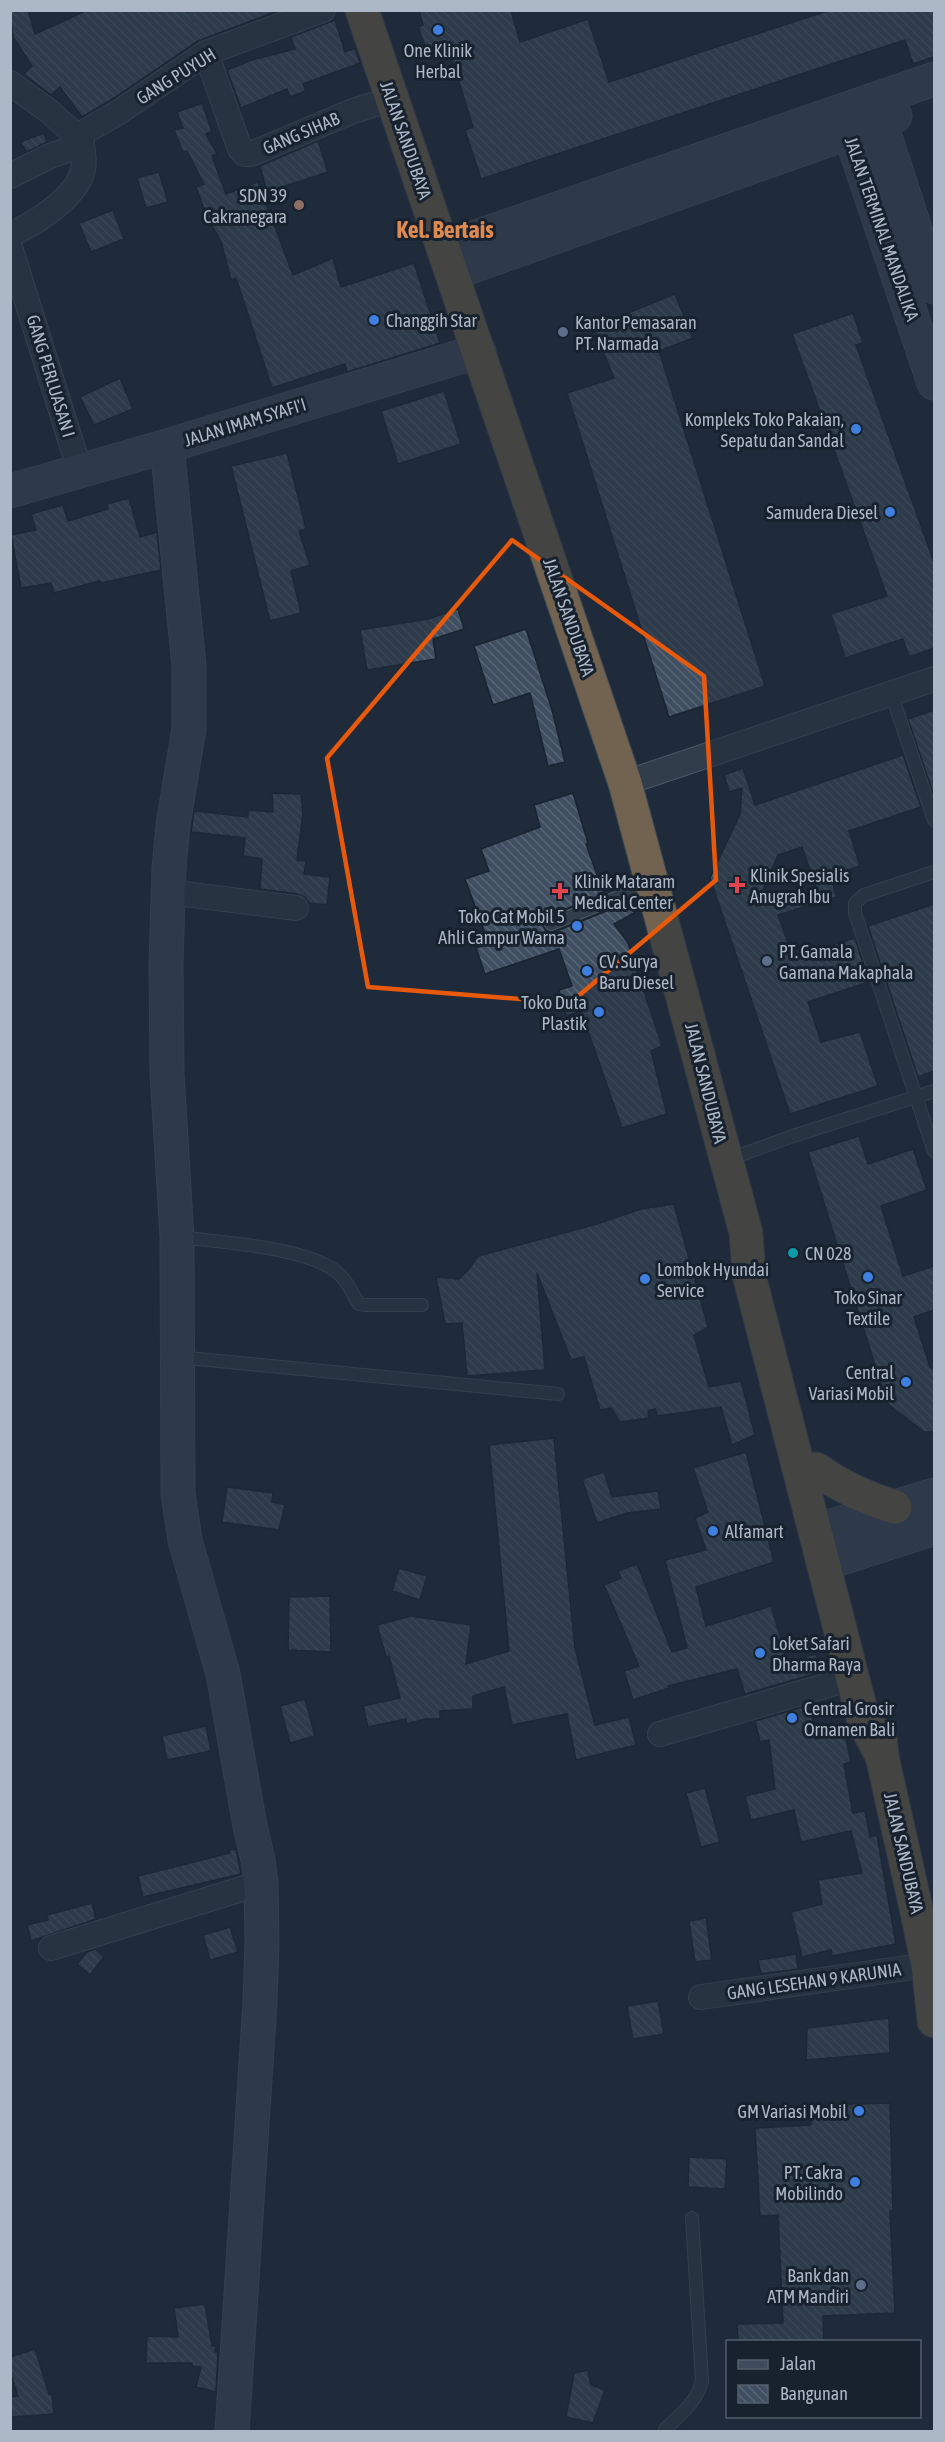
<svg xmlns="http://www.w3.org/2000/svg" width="945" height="2442" viewBox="0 0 945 2442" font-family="'Asap Condensed',sans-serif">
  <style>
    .building { fill: url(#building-back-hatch); stroke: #1a2431; stroke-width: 1.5; fill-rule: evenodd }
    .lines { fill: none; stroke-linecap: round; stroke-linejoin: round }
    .lane-casing { stroke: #4d5865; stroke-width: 14 }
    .street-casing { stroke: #4d5865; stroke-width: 26 }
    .secondary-casing { stroke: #4d5865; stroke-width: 35 }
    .highway-casing { stroke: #3d4855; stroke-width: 35 }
    .path { stroke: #3b5556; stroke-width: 4; stroke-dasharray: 4.5 4.5; stroke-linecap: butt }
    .lane { stroke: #323d4b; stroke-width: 12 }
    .street { stroke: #323d4b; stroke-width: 24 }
    .secondary { stroke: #404c5e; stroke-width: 33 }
    .highway { stroke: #71634f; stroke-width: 33 }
    .marked { fill: none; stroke: #e8590c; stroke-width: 4.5; stroke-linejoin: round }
    .shop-dot { fill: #3f7fe0; stroke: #18222f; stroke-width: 2 }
    .education-dot { fill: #8d6e63; stroke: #18222f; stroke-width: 2 }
    .service-dot { fill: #5c6f8a; stroke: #18222f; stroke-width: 2 }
    .health-dot { fill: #e0444e; stroke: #18222f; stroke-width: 2 }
    .culture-dot { fill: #0f9aa8; stroke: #18222f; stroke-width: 2 }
    .labels { text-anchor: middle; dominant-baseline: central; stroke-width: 6; stroke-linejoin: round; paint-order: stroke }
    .poi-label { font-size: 18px; fill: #adb8c7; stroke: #18222f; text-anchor: start }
    .street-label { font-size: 18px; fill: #adb8c7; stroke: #18222f }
    .district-label { font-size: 24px; font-weight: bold; fill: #dd8a52; stroke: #18222f }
  </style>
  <defs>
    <pattern id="building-back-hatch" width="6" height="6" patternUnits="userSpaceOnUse" patternTransform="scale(1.5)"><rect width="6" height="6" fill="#3f4e60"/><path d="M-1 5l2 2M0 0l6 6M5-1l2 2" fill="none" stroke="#586575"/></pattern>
  </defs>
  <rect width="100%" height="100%" fill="#1f2b3a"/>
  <g class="building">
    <polygon points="10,10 28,10 35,34 88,10 280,10 198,41 111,100 82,117 60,87 51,95 24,74 32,66 13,37"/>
    <polygon points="419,10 511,10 520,42 588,19 609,82 830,10 934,10 934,57 913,64 905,40 481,179 465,130 473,127 448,47 428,54 418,27 423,25"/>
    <polygon points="335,20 345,52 355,48 360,63 303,84 306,91 290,97 287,89 241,108 227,70 252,60 295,49 291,37"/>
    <polygon points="202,103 212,132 206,134 217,154 212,156 226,194 258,182 293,275 333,258 341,287 414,263 440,343 347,372 345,364 272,388 236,278 231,280 221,241 208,220 196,187 204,184 187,151 183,152 174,130 183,128 177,112"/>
    <polygon points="44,133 47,142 27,152 20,142"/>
    <polygon points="318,141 328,172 267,192 260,166"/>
    <polygon points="159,172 168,202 146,208 137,178"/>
    <polygon points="113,210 124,239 91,252 79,223"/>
    <polygon points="675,294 693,338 659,351 765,686 669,717 567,393 614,378 593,327"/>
    <polygon points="853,313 863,343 856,345 934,562 934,648 909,657 903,639 845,658 831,614 887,596 792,334"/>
    <polygon points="120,378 133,409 94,425 80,397"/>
    <polygon points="444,391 461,444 398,464 381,411"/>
    <polygon points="287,453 306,529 299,531 310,565 291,571 301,613 270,621 231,466"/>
    <polygon points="129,498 140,537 157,532 161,570 101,583 100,581 54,593 51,583 21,588 11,535 36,530 31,514 63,505 68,521 108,509 107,504"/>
    <polygon points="458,609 464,629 433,639 436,659 367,670 360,630 428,619"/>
    <polygon points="526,629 552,710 565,762 548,766 530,693 493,705 474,646"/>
    <polygon points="934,710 934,796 908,719"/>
    <path d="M903,755L921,807L849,831L860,866L830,876L837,897L778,915L793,957L855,938L869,982L808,1002L821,1042L860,1032L878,1086L790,1114L710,878L740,814L742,788L729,792L724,775L743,768L755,805ZM802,847L816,887L756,906L778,855Z"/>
    <polygon points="272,793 301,794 303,813 297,860 306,861 304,874 330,877 327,905 309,903 305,897 298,894 260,889 262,859 243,856 245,838 191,832 194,811 248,817 248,810 273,812"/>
    <polygon points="573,793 588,843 586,844 604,894 548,916 544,919 543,926 546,931 554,932 629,902 634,913 614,924 628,943 662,1046 651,1051 667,1114 622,1128 581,1011 566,1016 559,990 572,986 559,949 485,974 476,948 489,944 465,879 489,871 481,849 540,827 534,805"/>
    <polygon points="934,904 934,1071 918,1077 868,926"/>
    <polygon points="859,1136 868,1164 913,1149 927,1190 881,1206 903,1276 934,1266 934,1310 914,1317 930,1367 934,1369 934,1432 924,1432 887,1403 808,1152"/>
    <polygon points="674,1204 708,1327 694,1335 709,1387 741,1381 755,1435 732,1445 721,1407 658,1416 655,1409 648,1411 649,1418 620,1422 611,1408 600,1410 584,1357 571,1360 537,1273 545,1370 467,1376 462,1323 445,1324 436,1277 459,1279 469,1269 478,1256 597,1224 641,1209"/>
    <polygon points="554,1438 575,1648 595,1725 629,1717 636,1745 576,1760 567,1714 512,1725 504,1687 473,1696 473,1709 440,1711 440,1719 425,1719 407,1724 406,1719 368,1727 363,1706 400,1698 389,1656 386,1657 377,1625 411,1616 471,1625 466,1664 509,1651 489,1445"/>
    <polygon points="746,1452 774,1562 696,1587 706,1626 771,1606 788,1662 816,1654 821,1672 745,1694 737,1669 668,1686 669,1688 633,1700 624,1671 639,1666 604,1585 621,1578 618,1571 637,1564 672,1652 687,1648 665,1560 706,1550 695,1518 708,1512 693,1468"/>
    <polygon points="604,1472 612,1497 658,1491 661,1509 627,1513 597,1523 582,1479"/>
    <polygon points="227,1487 273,1493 272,1502 285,1505 279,1530 222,1522"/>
    <polygon points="399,1568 427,1576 420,1600 392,1591"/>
    <polygon points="330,1596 331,1652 288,1650 289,1597"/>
    <polygon points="305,1699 315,1736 290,1743 280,1706"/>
    <polygon points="810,1705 816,1739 845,1734 851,1762 844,1764 853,1813 865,1811 870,1837 877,1835 896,1944 832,1956 831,1950 802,1957 791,1912 822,1904 818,1880 862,1873 851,1831 801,1842 794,1810 751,1820 745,1796 775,1789 769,1740 760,1742 755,1721"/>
    <polygon points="206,1726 211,1751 167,1760 162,1736"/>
    <polygon points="705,1788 720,1842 701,1847 686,1793"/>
    <polygon points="236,1849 241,1874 143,1897 138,1876 230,1853 229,1850"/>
    <polygon points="92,1903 96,1919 31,1941 27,1925 48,1920 47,1915"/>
    <polygon points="706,1918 712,1960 695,1962 689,1921"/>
    <polygon points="230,1927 238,1952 210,1960 203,1935"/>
    <polygon points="95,1949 104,1957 90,1975 77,1964 87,1952"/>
    <polygon points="796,1954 798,1969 761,1974 758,1960"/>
    <polygon points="658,2001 664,2034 633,2039 627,2006"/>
    <polygon points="889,2018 890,2053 806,2060 807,2028"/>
    <polygon points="890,2103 893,2211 890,2211 895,2313 823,2316 824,2342 738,2342 737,2324 783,2323 778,2215 760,2216 755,2128 811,2125 811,2105"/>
    <polygon points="689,2157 727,2159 725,2189 688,2187"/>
    <polygon points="205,2304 212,2346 216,2346 215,2352 218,2352 216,2392 196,2387 201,2367 192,2366 192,2363 146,2363 147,2336 178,2337 174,2308"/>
    <polygon points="35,2349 49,2394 52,2394 54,2414 12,2417 10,2397 18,2396 10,2372 10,2357"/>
    <polygon points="588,2370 591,2385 605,2390 593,2423 566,2417 574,2373"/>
  </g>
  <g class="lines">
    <defs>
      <g id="lane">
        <polyline points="891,693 934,820"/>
        <polyline points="934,872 864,895 855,903 855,913 934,1151"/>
        <polyline points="551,924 651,884"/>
        <polyline points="727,1160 793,1136 934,1091"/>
        <path d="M178,1237C219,1242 307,1247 338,1273C348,1281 352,1294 359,1304L364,1305H422"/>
        <polyline points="178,1357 558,1394"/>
        <path d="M665,2432V2429C680,2415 697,2402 702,2381L692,2218"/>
      </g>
      <g id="street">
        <polyline points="206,53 240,149 245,154 251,154 353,111 392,99"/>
        <polyline points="10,83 50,112 72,132 81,134 119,112 206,53 323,10"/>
        <polyline points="10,176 50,156 82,145 81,134"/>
        <path d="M10,235C34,224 78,197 83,169C85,162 83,153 82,145"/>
        <polyline points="10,247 80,471"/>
        <polyline points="625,783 934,679"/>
        <polyline points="168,892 296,908"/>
        <polyline points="660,1734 852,1678"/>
        <polyline points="51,1948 261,1883"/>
        <polyline points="701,1997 928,1965"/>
      </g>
      <g id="secondary">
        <polyline points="873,100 934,287"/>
        <polyline points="843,112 934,383"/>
        <polyline points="444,248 934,79"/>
        <polyline points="453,273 895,116"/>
        <polyline points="167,446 189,666 189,729 173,825 169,868 166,963 167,1073 177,1237 178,1493 185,1540 223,1674 250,1826 258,1860 261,1883 262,1942 260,2002 232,2432"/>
        <polyline points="10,491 167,446 479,351"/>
        <polyline points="815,1531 934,1495"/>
        <polyline points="823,1564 934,1528"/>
      </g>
      <g id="highway">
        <polyline points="362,10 625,783 746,1233 749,1275 864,1722 882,1756"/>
        <path d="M816,1469C841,1487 865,1498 895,1507"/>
        <polyline points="880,1735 882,1756 916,1908 928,1965 934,2021"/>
      </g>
    </defs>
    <use href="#lane" class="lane-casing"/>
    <use href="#street" class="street-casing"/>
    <use href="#secondary" class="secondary-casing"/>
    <use href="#highway" class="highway-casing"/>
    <polyline class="path" points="190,10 199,35"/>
    <use href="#lane" class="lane"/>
    <use href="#street" class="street"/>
    <use href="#secondary" class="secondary"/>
    <use href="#highway" class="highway"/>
  </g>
  <path d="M0 0H945V2442H0ZM512,540L704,676L716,880L570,1003L368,987L327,758Z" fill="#1f2b3a" fill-opacity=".55" fill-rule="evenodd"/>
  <path class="marked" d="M512,540L704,676L716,880L570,1003L368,987L327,758Z"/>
  <g class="shop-dot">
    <circle cx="438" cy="30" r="6"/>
    <circle cx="374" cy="320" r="6"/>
    <circle cx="856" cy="429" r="6"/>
    <circle cx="890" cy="512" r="6"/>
    <circle cx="577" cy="926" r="6"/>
    <circle cx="587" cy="971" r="6"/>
    <circle cx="599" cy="1012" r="6"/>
    <circle cx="868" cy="1277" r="6"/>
    <circle cx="645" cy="1279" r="6"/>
    <circle cx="906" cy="1382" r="6"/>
    <circle cx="713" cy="1531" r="6"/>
    <circle cx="760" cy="1653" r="6"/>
    <circle cx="792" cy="1718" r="6"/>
    <circle cx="859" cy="2111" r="6"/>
    <circle cx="855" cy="2182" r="6"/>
  </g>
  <circle class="education-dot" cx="299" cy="205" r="6"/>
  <g class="service-dot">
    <circle cx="563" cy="332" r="6"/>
    <circle cx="767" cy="961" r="6"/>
    <circle cx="861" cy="2285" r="6"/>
  </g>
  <g class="health-dot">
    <path d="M734 876h6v6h6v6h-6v6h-6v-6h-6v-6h6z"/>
    <path d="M557 882h6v6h6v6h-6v6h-6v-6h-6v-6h6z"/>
  </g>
  <circle class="culture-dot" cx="793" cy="1253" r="6"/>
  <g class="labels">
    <g class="poi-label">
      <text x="438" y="50" text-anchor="middle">One Klinik<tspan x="438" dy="21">Herbal</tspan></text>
      <text x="287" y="195" text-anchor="end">SDN 39<tspan x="287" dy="21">Cakranegara</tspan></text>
      <text x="386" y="320">Changgih Star</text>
      <text x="575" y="322">Kantor Pemasaran<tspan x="575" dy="21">PT. Narmada</tspan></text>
      <text x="844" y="419" text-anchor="end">Kompleks Toko Pakaian,<tspan x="844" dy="21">Sepatu dan Sandal</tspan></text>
      <text x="878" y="512" text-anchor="end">Samudera Diesel</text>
      <text x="750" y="875">Klinik Spesialis<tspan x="750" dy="21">Anugrah Ibu</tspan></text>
      <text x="574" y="881">Klinik Mataram<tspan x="574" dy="21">Medical Center</tspan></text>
      <text x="565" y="916" text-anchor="end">Toko Cat Mobil 5<tspan x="565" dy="21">Ahli Campur Warna</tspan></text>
      <text x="779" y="951">PT. Gamala<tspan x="779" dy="21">Gamana Makaphala</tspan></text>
      <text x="599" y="961">CV. Surya<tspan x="599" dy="21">Baru Diesel</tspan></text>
      <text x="587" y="1002" text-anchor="end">Toko Duta<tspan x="587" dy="21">Plastik</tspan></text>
      <text x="805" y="1253">CN 028</text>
      <text x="657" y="1269">Lombok Hyundai<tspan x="657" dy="21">Service</tspan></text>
      <text x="868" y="1297" text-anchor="middle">Toko Sinar<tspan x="868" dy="21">Textile</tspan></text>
      <text x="894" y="1372" text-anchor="end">Central<tspan x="894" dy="21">Variasi Mobil</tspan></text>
      <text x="725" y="1531">Alfamart</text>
      <text x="772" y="1643">Loket Safari<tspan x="772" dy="21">Dharma Raya</tspan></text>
      <text x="804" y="1708">Central Grosir<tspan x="804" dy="21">Ornamen Bali</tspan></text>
      <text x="847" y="2111" text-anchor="end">GM Variasi Mobil</text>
      <text x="843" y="2172" text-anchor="end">PT. Cakra<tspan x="843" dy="21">Mobilindo</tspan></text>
      <text x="849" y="2275" text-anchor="end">Bank dan<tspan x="849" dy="21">ATM Mandiri</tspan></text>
    </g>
    <g class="street-label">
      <text transform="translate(176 76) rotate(-32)">GANG PUYUH</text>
      <text transform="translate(301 133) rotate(-23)">GANG SIHAB</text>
      <text transform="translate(406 140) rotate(71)">JALAN SANDUBAYA</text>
      <text transform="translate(882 229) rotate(71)">JALAN TERMINAL MANDALIKA</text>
      <text transform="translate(51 376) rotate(73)">GANG PERLUASAN I</text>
      <text transform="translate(245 422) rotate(-17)">JALAN IMAM SYAFI'I</text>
      <text transform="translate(569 617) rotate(71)">JALAN SANDUBAYA</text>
      <text transform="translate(706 1083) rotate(76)">JALAN SANDUBAYA</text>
      <text transform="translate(904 1853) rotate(77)">JALAN SANDUBAYA</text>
      <text transform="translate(814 1981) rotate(-8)">GANG LESEHAN 9 KARUNIA</text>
    </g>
    <g class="district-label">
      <text x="445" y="229">Kel. Bertais</text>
    </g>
  </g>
  <rect width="945" height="2442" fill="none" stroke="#adb8c7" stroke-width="24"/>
  <rect x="726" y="2340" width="195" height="78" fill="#18222f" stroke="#545e6c" stroke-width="1.5"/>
  <rect x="738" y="2360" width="30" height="9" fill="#404c5e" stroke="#545e6c" stroke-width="1.5"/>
  <text x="780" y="2370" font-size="18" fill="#adb8c7">Jalan</text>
  <rect x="738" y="2385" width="30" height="18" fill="url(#building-back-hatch)" stroke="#545e6c" stroke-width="1.5"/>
  <text x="780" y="2400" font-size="18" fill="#adb8c7">Bangunan</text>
</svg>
